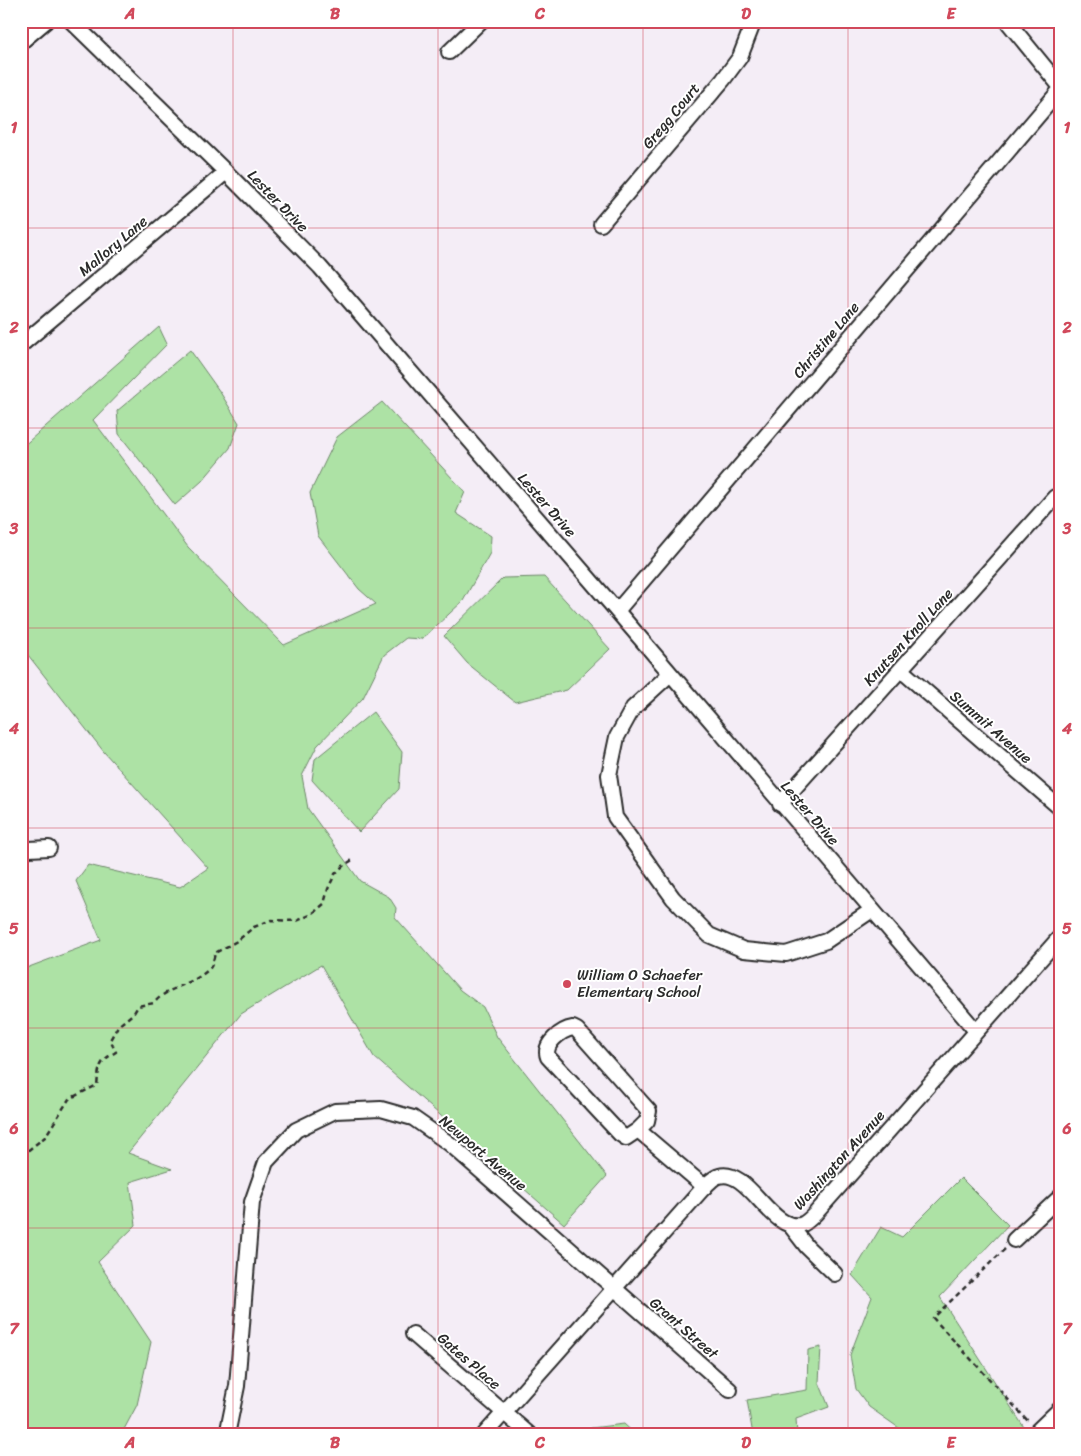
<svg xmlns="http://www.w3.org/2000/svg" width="1081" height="1456" viewBox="0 0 1081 1456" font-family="Sriracha,sans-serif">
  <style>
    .green { fill: #ade2a5; stroke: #6c8668 }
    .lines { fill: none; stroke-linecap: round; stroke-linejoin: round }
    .minor-casing { stroke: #2b2b2b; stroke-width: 18 }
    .path { stroke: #2b2b2b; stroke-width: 2.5; stroke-dasharray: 5 4; stroke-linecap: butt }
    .minor { stroke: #fff; stroke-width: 14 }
    .grid { fill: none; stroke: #d1495b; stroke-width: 1; stroke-opacity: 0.55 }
    .poi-dot { fill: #d1495b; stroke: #fff; stroke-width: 2 }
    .labels { text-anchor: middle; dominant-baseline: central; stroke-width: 4; stroke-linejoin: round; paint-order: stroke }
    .street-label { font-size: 15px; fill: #2b2b2b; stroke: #fff }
    .poi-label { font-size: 15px; fill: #2b2b2b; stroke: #fff; text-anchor: start }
    .neatline { fill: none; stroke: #d1495b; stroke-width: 2 }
    .grid-label { font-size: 16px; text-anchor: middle; font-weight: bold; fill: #d1495b }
  </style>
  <rect width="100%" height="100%" fill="#f4edf6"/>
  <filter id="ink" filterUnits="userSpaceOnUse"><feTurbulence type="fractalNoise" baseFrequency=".02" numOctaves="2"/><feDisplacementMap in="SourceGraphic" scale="10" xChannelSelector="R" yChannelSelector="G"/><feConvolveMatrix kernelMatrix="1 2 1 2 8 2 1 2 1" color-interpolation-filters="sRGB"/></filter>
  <g filter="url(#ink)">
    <g class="green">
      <polygon points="159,327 167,344 93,420 188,547 284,645 376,604 359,589 318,536 310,493 337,437 382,402 465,492 456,513 491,536 490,553 463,601 422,639 406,638 384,655 363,698 317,746 302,776 308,809 360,881 389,897 396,908 395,917 460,990 483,1007 497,1037 607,1176 564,1224 374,1057 321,965 241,1014 128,1153 172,1169 130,1182 136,1225 98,1262 151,1342 137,1405 121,1435 21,1435 21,970 101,940 76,881 88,865 180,887 208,868 104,752 21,646 21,448"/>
      <polygon points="190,350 220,392 239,423 230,448 202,481 175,505 119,434 117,411"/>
      <polygon points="544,577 610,649 567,690 515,702 467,663 444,636 503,578"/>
      <polygon points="373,712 402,752 399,789 359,832 312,780 315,759"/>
      <polygon points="961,1178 1008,1225 940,1297 1029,1435 909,1435 869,1407 856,1389 850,1355 872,1297 852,1275 881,1227 902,1237"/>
      <polygon points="821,1347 819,1382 829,1407 796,1419 797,1435 753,1435 747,1400 807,1390 808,1350"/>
      <polygon points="624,1424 636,1435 598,1435 591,1428"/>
    </g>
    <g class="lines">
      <defs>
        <g id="minor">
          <polyline points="71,21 226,172 320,267 617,611 976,1031"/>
          <polyline points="737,21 752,26"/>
          <polyline points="1007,21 1060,86"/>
          <polyline points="21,42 46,21"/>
          <polyline points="449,52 481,21"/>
          <polyline points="601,224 723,80 740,57 754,21"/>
          <polyline points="21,345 226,172"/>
          <polyline points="617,611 1060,90"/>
          <polyline points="901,670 1060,808"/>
          <polyline points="670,674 633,708 617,737 609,775 615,817 673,898 709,935 744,950 786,954 826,941 872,910"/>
          <polyline points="780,804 1055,497 1060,501"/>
          <polyline points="21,853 29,849 49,848"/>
          <path d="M638,1130L647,1121L649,1111L577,1030L573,1028C561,1030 543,1044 548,1057L620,1134L626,1138L638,1130L705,1187"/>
          <polyline points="790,1225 807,1247 835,1274"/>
          <polyline points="1014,1240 1060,1197"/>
          <polyline points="413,1334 530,1435"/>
          <polyline points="1037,1431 1060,1409"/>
          <polyline points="227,1435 237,1386 252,1202 266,1162 296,1130 335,1111 381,1109 413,1118 450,1144 730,1390"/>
          <path d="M484,1435L706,1185C710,1182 714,1177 719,1176C749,1167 772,1236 803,1224C807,1222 812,1217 815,1214L1060,937"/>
        </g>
      </defs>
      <use href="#minor" class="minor-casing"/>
      <g class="path">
        <path d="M21,1156L45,1137L69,1099L97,1085C99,1067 99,1061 116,1052L110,1040L118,1026L134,1013L138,1006L154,1003C168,986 194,985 210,968C213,964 214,957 215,953L237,941L254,927L271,920L297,921L312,914L324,904L328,889L335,874L343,866L354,859"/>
        <polyline points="1005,1249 933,1318 1028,1421"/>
      </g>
      <use href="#minor" class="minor"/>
    </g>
  </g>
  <path class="grid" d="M233,21V1435M438,21V1435M643,21V1435M848,21V1435M21,228H1060M21,428H1060M21,628H1060M21,828H1060M21,1028H1060M21,1228H1060"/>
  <circle class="poi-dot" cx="567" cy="984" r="5"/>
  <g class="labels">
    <g class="street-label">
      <text transform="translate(671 116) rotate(-50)">Gregg Court</text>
      <text transform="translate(278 201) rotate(46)">Lester Drive</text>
      <text transform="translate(113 246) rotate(-40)">Mallory Lane</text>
      <text transform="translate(826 340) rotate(-50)">Christine Lane</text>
      <text transform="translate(547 505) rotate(49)">Lester Drive</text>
      <text transform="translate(908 637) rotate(-48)">Knutsen Knoll Lane</text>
      <text transform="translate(991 727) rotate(41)">Summit Avenue</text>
      <text transform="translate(810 813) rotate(49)">Lester Drive</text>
      <text transform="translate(483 1153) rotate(40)">Newport Avenue</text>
      <text transform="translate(839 1160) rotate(-48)">Washington Avenue</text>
      <text transform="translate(684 1328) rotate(41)">Grant Street</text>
      <text transform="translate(469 1361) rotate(41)">Gates Place</text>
    </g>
    <g class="poi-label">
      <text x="577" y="975">William O Schaefer<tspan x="577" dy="17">Elementary School</tspan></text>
    </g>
  </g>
  <rect width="1081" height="1456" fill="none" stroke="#fff" stroke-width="55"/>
  <rect x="28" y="28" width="1026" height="1400" class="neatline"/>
  <g class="grid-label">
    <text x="130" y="19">A</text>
    <text x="335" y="19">B</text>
    <text x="540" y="19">C</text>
    <text x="746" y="19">D</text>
    <text x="951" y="19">E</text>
    <text x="14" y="133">1</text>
    <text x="1067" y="133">1</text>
    <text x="14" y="333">2</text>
    <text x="1067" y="333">2</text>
    <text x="14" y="534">3</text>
    <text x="1067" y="534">3</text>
    <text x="14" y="734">4</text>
    <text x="1067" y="734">4</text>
    <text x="14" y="934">5</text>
    <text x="1067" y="934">5</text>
    <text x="14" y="1134">6</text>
    <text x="1067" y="1134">6</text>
    <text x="14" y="1334">7</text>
    <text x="1067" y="1334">7</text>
    <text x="130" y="1448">A</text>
    <text x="335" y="1448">B</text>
    <text x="540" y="1448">C</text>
    <text x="746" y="1448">D</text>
    <text x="951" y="1448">E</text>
  </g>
</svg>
